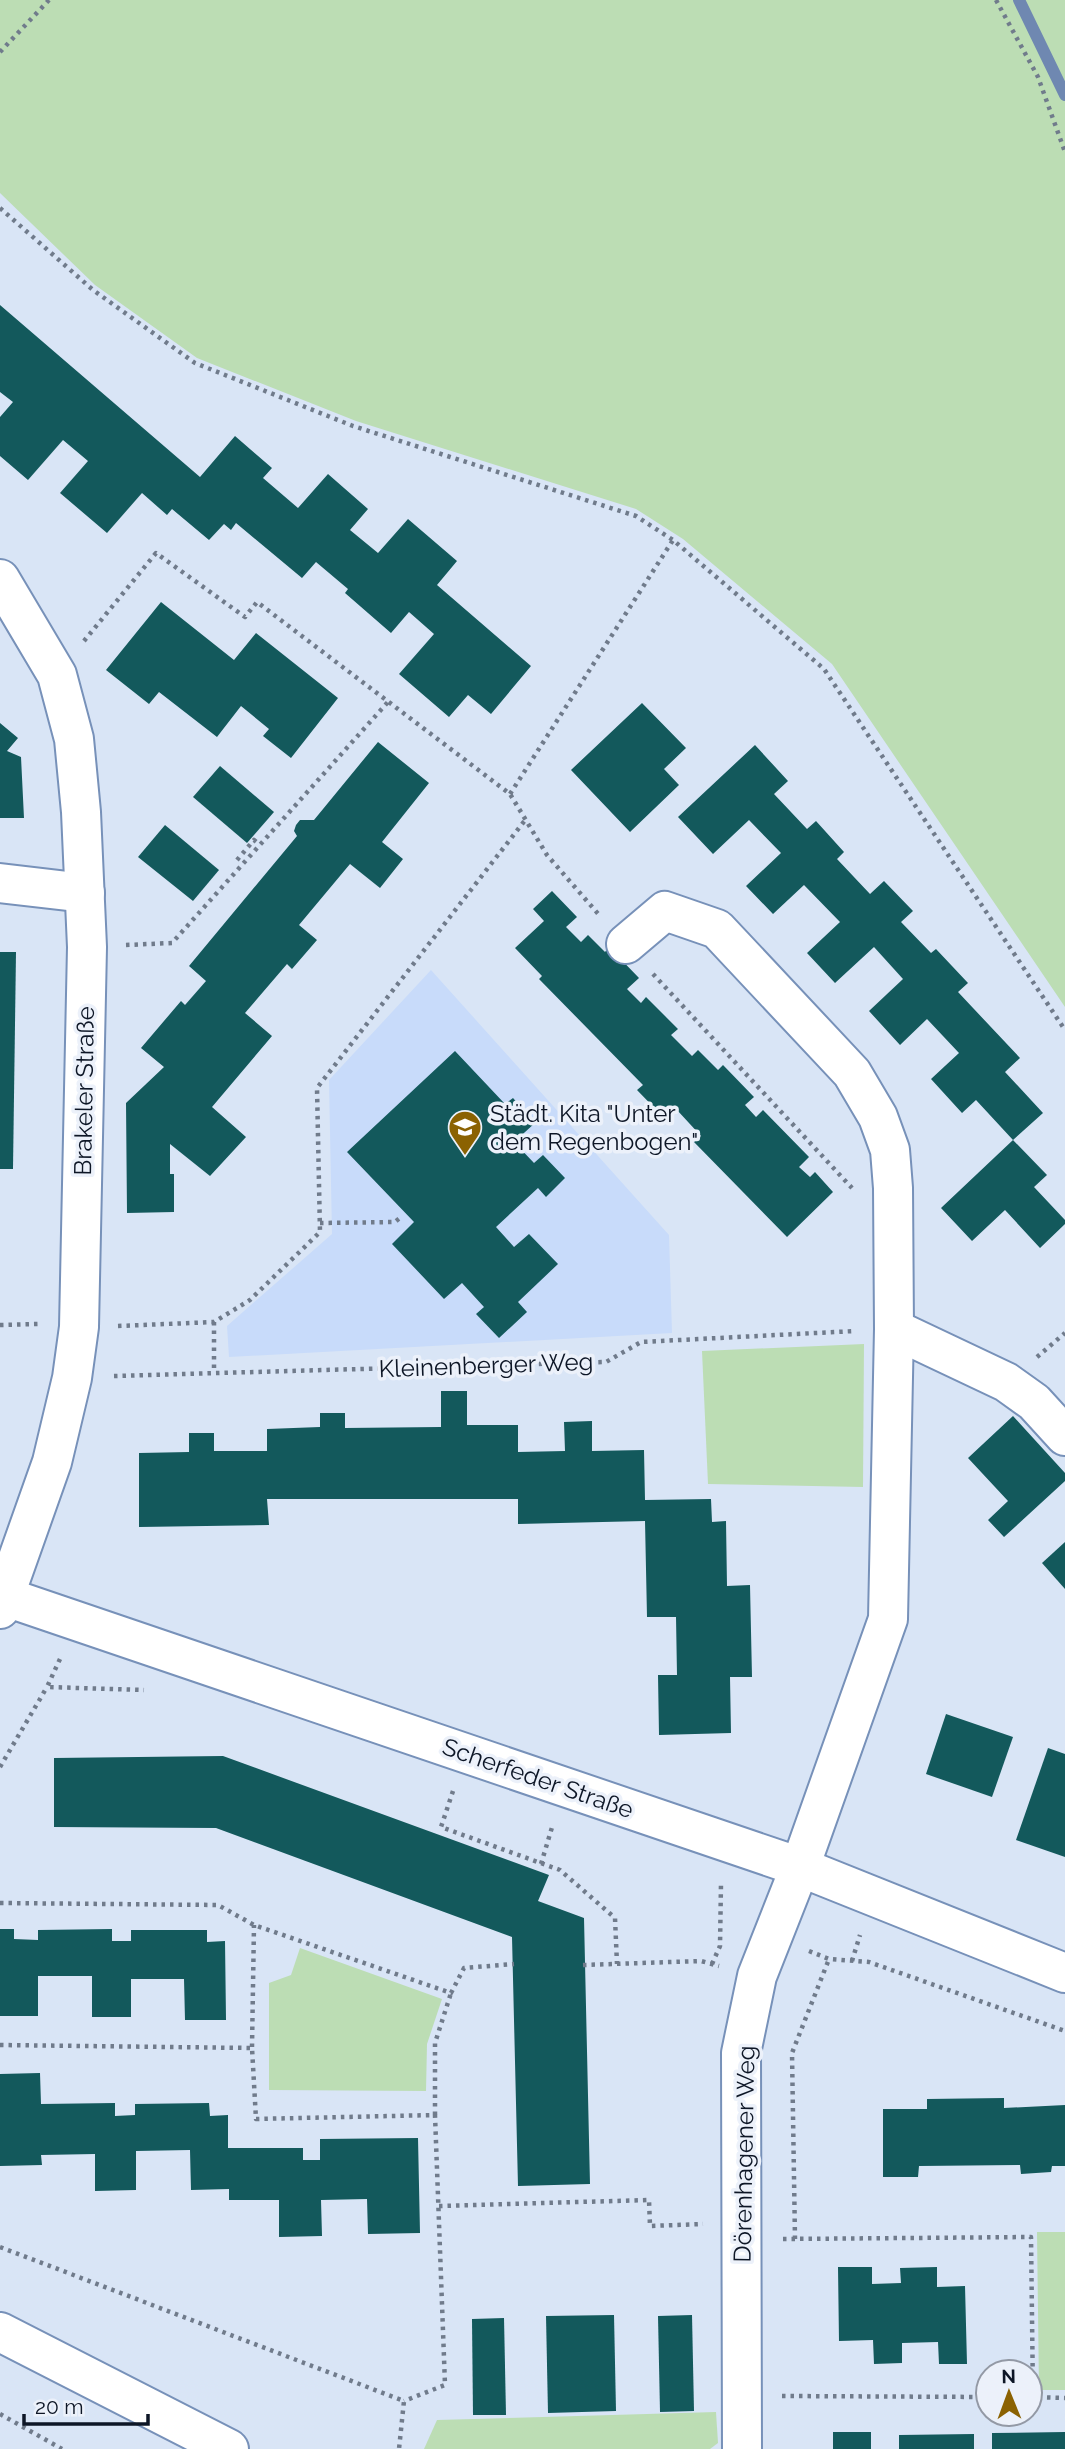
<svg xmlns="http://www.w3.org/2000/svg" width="1065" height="2449" viewBox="0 0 1065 2449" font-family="Raleway,sans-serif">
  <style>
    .built { fill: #c8dbfa }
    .green { fill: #bcddb4 }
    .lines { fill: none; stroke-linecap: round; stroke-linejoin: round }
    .stream { stroke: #6f88b1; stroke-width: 12 }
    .building { fill: #13595c }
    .minor-casing { stroke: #7791b9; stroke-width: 42 }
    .tertiary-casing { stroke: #7791b9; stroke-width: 42 }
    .path { stroke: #707b8b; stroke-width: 4.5; stroke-dasharray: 3.5 5; stroke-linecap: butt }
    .minor { stroke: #fff; stroke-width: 38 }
    .tertiary { stroke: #fff; stroke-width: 38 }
    .labels { text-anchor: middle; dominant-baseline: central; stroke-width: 7; stroke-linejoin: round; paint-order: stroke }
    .street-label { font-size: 24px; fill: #0d1626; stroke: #ecf1fa }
    .poi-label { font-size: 24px; fill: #0d1626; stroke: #ecf1fa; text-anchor: start }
  </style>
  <rect width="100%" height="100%" fill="#d9e5f6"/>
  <polygon class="built" points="431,970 669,1235 672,1333 229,1357 227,1326 332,1234 329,1080"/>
  <g class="green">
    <polygon points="0,0 1065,0 1065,1007 832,664 683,539 636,509 356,421 197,358 95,285 0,193"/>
    <polygon points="864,1344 863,1487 708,1484 702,1351"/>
    <polygon points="300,1948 442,1999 427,2044 426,2091 269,2090 269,1983 291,1975"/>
    <polygon points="1037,2232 1065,2232 1065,2390 1039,2390"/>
    <polygon points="716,2412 718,2443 710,2449 424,2449 437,2420"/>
  </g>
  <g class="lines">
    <polyline class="stream" points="1019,0 1065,95"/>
  </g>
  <g class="building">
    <polygon points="0,305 200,477 235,436 272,468 263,478 298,508 328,474 368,509 350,530 378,553 408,519 457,561 437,585 531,666 491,714 468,695 449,717 399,674 434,634 409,612 391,633 345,593 348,589 316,562 302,578 236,523 231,530 224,524 209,540 172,509 167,515 142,493 107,533 60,493 88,461 63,440 28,480 0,456 0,417 13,402 0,392"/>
    <polygon points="161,602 234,660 256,633 338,698 291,758 263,736 269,729 241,706 217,737 159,692 149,704 106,670"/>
    <polygon points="642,703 686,748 664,769 679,785 630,832 571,770"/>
    <polygon points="0,723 18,738 7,751 21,757 24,818 0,818"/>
    <polygon points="378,742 429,783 382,842 403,859 380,888 350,864 299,925 317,940 292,969 287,964 245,1013 272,1036 212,1107 246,1137 210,1176 170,1144 170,1174 174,1174 174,1212 127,1213 126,1103 164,1067 141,1048 181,1001 185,1005 206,981 189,966 297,836 294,831 296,825 300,820 314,820"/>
    <polygon points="755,745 788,781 774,794 807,829 816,821 844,852 837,859 870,894 884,881 913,911 901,922 931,953 936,949 968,983 958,992 1020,1058 1005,1072 1043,1113 1013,1140 976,1100 962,1113 931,1079 959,1053 927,1019 900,1045 869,1011 903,979 874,947 835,983 807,953 840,922 804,885 773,914 746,886 781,853 749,820 713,854 678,817"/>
    <polygon points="220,766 274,812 247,843 193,797"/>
    <polygon points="165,825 219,870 193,901 138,857"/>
    <polygon points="552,891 577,917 566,927 581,942 588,935 605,952 609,947 639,978 627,989 641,1003 646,997 678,1029 671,1035 692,1056 698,1050 718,1070 723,1065 754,1097 745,1105 756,1117 763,1110 809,1157 799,1167 810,1177 815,1172 833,1192 787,1237 694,1142 701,1136 677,1110 666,1120 637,1090 643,1085 539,979 542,976 515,948 544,921 533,909"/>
    <polygon points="0,952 16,952 13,1169 0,1169"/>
    <polygon points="455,1051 505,1104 513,1098 535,1123 514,1142 534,1163 543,1155 565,1178 546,1197 538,1188 496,1227 514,1247 529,1234 558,1264 518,1302 527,1312 499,1338 476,1314 484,1307 462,1283 444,1299 392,1244 414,1222 347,1152"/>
    <polygon points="1013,1140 1047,1175 1034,1187 1065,1220 1065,1224 1040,1248 1005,1210 972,1241 941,1208"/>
    <polygon points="441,1391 467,1391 467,1425 518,1425 518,1452 565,1451 564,1422 592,1421 592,1451 644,1450 645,1500 711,1499 712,1522 726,1521 727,1586 750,1585 752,1677 730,1677 731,1733 659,1735 658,1675 677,1675 676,1617 647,1617 645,1521 518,1524 518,1499 267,1499 269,1525 139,1527 139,1453 189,1452 189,1433 214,1433 214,1451 267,1451 267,1429 320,1427 320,1413 345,1413 345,1428 441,1427"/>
    <polygon points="1013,1416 1065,1473 1065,1481 1004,1537 988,1520 1008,1501 968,1458"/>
    <polygon points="1065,1542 1065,1589 1042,1563"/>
    <polygon points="946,1714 1013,1737 992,1797 926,1774"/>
    <polygon points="1048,1748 1065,1754 1065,1857 1016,1840"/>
    <polygon points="223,1756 549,1875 538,1901 584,1918 590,2184 518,2186 512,1937 216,1828 54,1827 54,1758"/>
    <polygon points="0,1929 14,1929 14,1939 38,1940 38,1930 112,1929 112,1941 131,1941 131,1930 207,1930 207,1942 225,1941 226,2020 185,2020 184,1979 131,1979 131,2017 92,2017 92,1976 38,1976 38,2016 0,2016"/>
    <polygon points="40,2073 41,2104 115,2103 115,2116 135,2115 135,2104 209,2103 210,2116 228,2115 228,2148 303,2148 303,2160 320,2160 320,2139 418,2138 420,2233 368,2234 367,2199 321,2200 322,2236 279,2237 279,2200 229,2200 229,2189 191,2190 190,2150 136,2151 136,2190 95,2191 95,2154 41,2155 42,2165 0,2166 0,2074"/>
    <polygon points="1004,2098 1004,2108 1065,2105 1065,2166 1052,2166 1051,2172 1021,2174 1020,2165 919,2166 918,2177 883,2177 883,2109 927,2109 927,2099"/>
    <polygon points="838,2267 872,2267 872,2284 901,2283 900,2268 937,2267 937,2287 965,2286 967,2364 939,2364 938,2342 902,2343 902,2363 874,2364 873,2340 839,2341"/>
    <polygon points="614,2315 616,2411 548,2413 546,2316"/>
    <polygon points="692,2315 694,2411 660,2412 658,2316"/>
    <polygon points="504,2318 506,2415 473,2415 472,2319"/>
    <rect x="833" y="2432" width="38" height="17"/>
    <polygon points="1065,2432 1065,2449 992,2449 992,2433"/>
    <polygon points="974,2434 974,2449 899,2449 899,2435"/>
  </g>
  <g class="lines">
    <defs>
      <g id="minor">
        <polyline points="0,579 57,675 74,739 81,812 87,947 79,1327 72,1378 52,1462 0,1609"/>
        <polyline points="0,883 85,893"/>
        <polyline points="626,944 665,911 717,929 852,1073 878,1117 890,1150 893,1188 894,1329 888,1619 800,1867 757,1976 741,2053 742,2449"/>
        <polyline points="894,1329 1006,1382 1034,1402 1065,1436"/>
        <polyline points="0,1595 800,1867 1065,1973"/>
      </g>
      <polyline id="tertiary" points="0,2332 229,2449"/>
    </defs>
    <use href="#minor" class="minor-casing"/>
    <use href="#tertiary" class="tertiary-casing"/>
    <g class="path">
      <polyline points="996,0 1038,77 1065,152"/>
      <polyline points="0,52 49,0"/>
      <polyline points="0,208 93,290 195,363 353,426 636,516 673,540 824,669 1065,1030"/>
      <polyline points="84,641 156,553 245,617 257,602 510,794 547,855 600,916"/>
      <polyline points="510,794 673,540"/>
      <polyline points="237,860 254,840 260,845"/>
      <polyline points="126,945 172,943 388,702"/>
      <polyline points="653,974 852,1188"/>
      <polyline points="320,1223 395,1222 401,1217"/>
      <polyline points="214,1322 214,1372"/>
      <polyline points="0,1325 38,1324"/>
      <polyline points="118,1326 214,1322 250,1300 320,1232 317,1088 526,819"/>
      <polyline points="1037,1357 1065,1333"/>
      <polyline points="114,1376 606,1362 641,1342 855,1331"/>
      <polyline points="60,1659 47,1687 144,1690"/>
      <polyline points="0,1767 47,1687"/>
      <polyline points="453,1791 441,1827 560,1870 615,1918 617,1964"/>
      <polyline points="541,1864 553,1824"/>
      <polyline points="0,1903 218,1905 254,1925 451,1993 464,1968 514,1964"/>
      <polyline points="809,1951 829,1959 869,1962 1065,2031"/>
      <polyline points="852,1961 860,1935"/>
      <polyline points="712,1964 720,1946 721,1883"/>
      <polyline points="583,1965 701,1961 719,1966"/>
      <polyline points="0,2045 252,2048 256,2119 435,2115 445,2385 404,2401"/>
      <polyline points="252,2047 254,1925"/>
      <polyline points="435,2115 435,2043 451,1993"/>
      <polyline points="439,2206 649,2200 650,2226 703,2224"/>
      <polyline points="783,2239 1031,2237 1033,2397"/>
      <polyline points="795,2239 792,2053 829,1959"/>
      <polyline points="0,2247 404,2401 399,2449"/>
      <polyline points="782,2396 988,2397"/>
      <polyline points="1030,2397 1065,2398"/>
      <polyline points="0,2414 62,2449"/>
    </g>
    <use href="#minor" class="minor"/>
    <use href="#tertiary" class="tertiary"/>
  </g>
  <defs>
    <symbol id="school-pin" viewBox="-11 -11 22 30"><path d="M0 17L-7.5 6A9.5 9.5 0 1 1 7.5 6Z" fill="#8b6202" stroke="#ecf1fa"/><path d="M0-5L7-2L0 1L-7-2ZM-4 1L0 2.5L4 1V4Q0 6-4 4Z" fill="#fff"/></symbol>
  </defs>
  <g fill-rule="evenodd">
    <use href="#school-pin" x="446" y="1108" width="38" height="52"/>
  </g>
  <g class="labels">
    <g class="street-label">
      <text transform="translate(84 1091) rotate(-89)">Brakeler Straße</text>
      <text transform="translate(486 1365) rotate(-2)">Kleinenberger Weg</text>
      <text transform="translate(538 1778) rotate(19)">Scherfeder Straße</text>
      <text transform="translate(744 2154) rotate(-89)">Dörenhagener Weg</text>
    </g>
    <g class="poi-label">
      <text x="490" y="1113">Städt. Kita "Unter<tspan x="490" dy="28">dem Regenbogen"</tspan></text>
    </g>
  </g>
  <g transform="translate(1009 2393) rotate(359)"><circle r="33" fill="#ecf1fa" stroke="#9399a5" stroke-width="2"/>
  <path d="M0-5L12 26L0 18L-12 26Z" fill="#8b6202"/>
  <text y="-10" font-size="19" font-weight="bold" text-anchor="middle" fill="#0d1626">N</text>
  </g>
  <path d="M24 2414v10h124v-10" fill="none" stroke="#0d1626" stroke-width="3.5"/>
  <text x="35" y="2414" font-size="21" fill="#0d1626" stroke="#ecf1fa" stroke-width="5" paint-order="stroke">20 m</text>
</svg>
